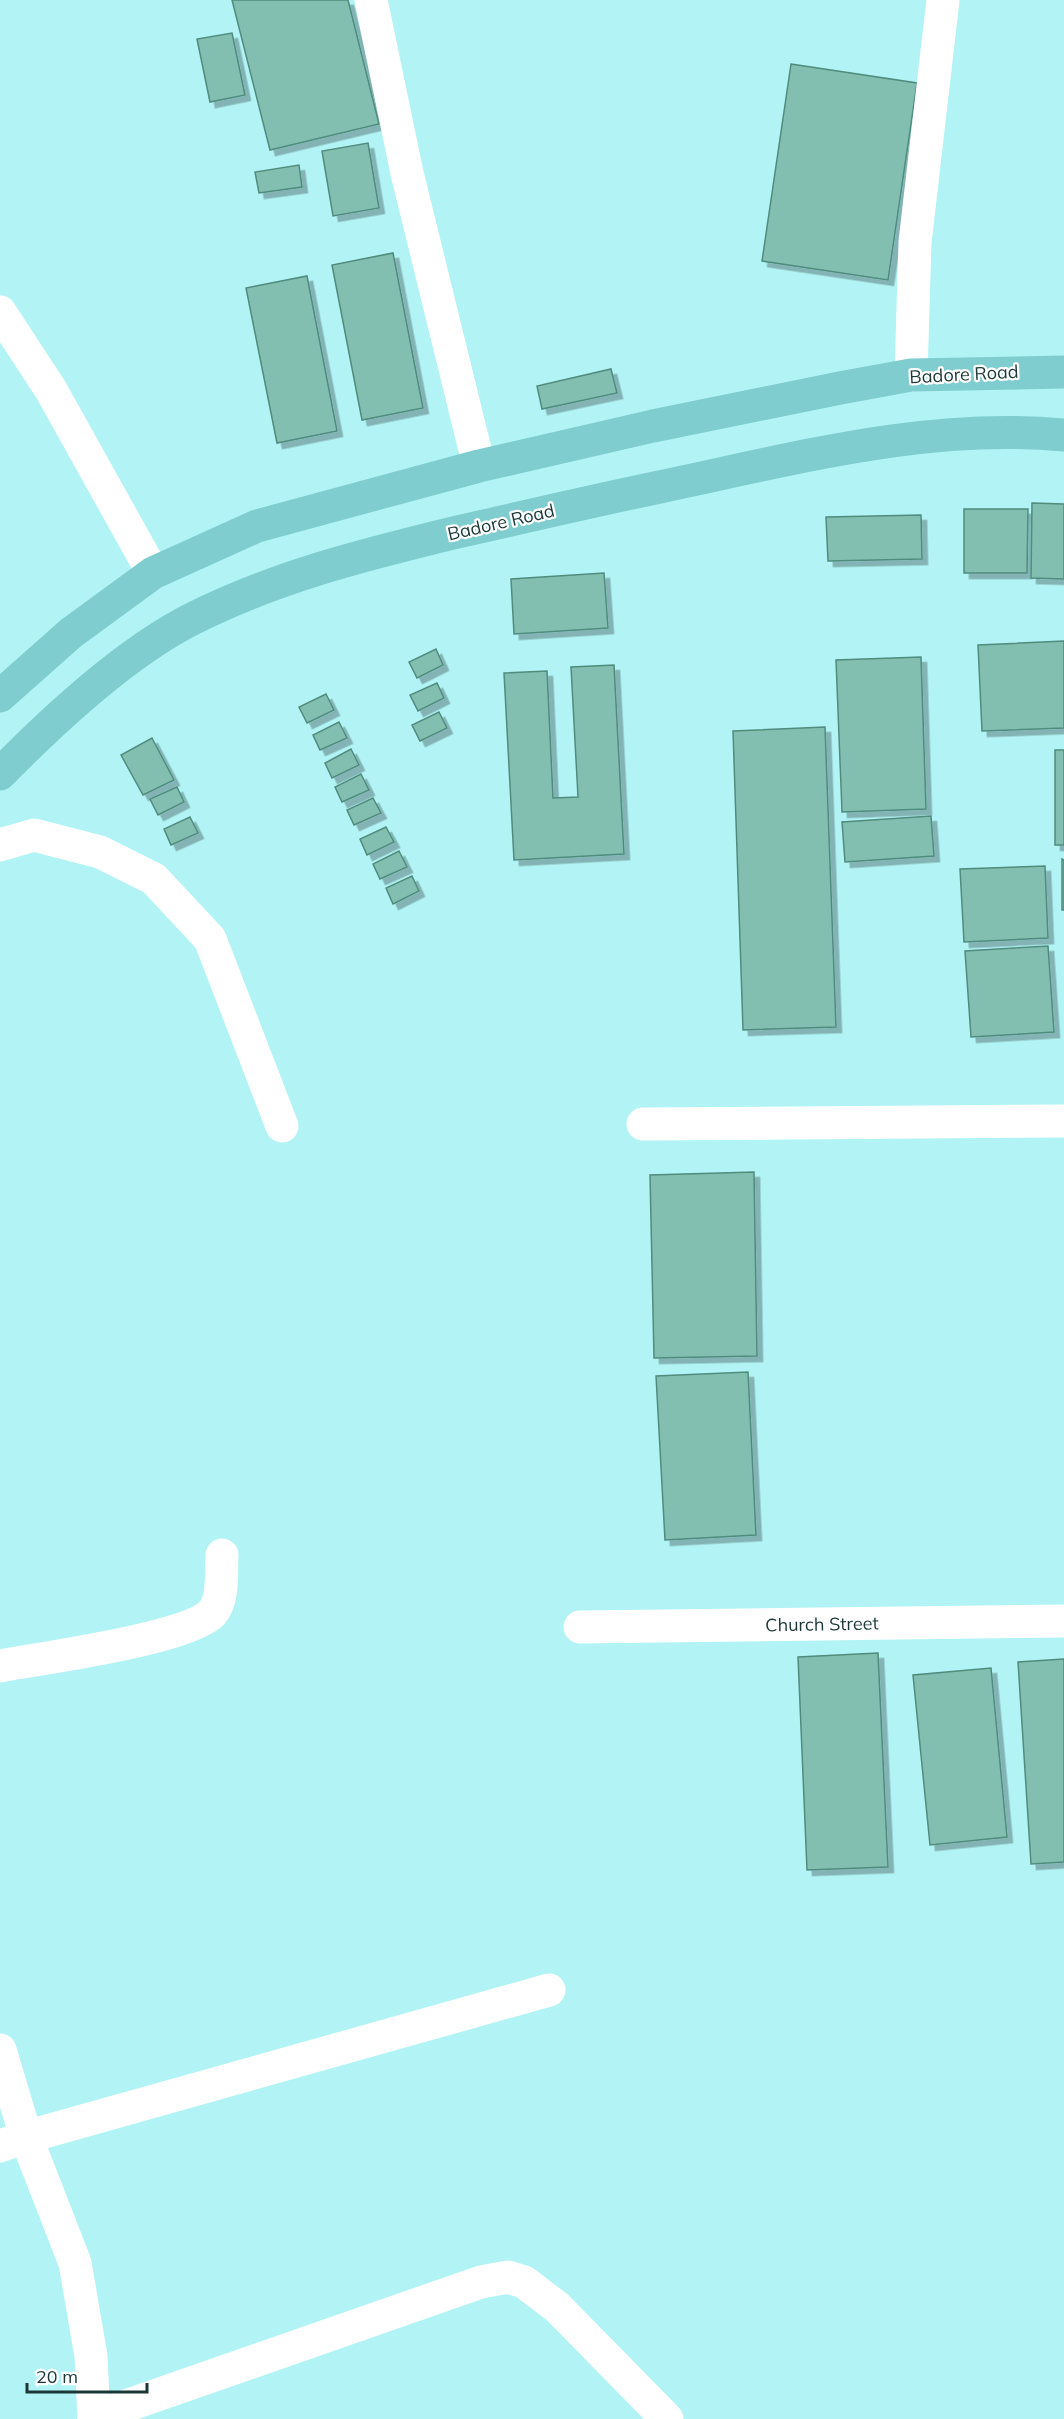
<svg xmlns="http://www.w3.org/2000/svg" width="1064" height="2419" viewBox="0 0 1064 2419" font-family="Mulish,sans-serif">
  <style>
    .building { fill: #83bfb0; stroke: #508c7e; stroke-width: 1.5; filter: url(#shadow) }
    .lines { fill: none; stroke-linecap: round; stroke-linejoin: round }
    .minor { stroke: #fff; stroke-width: 33 }
    .major { stroke: #7fcdce; stroke-width: 33 }
    .labels { text-anchor: middle; dominant-baseline: central; stroke-width: 4.5; stroke-linejoin: round; paint-order: stroke }
    .street-label { font-size: 18px; fill: #1c3737; stroke: #fff }
  </style>
  <defs>
    <filter id="shadow"><feDropShadow dx="5.5" dy="5.5" stdDeviation="0" flood-color="#0004"/></filter>
  </defs>
  <rect width="100%" height="100%" fill="#b2f4f5"/>
  <g class="building">
    <polygon points="232,0 348,0 379,124 270,150"/>
    <polygon points="232,33 245,95 210,102 197,39"/>
    <polygon points="791,64 917,83 888,280 762,261"/>
    <polygon points="368,143 379,208 333,216 322,151"/>
    <polygon points="299,165 302,187 259,193 255,172"/>
    <polygon points="393,253 423,408 362,420 332,265"/>
    <polygon points="307,276 337,431 277,443 246,288"/>
    <polygon points="611,369 617,393 542,409 537,386"/>
    <polygon points="1032,503 1064,504 1064,579 1031,578"/>
    <polygon points="964,509 1028,509 1027,573 964,573"/>
    <polygon points="921,515 922,559 828,561 826,517"/>
    <polygon points="604,573 608,628 514,634 511,579"/>
    <polygon points="1064,641 1064,728 982,731 978,645"/>
    <polygon points="436,649 443,665 417,678 409,662"/>
    <polygon points="921,657 926,809 842,812 836,660"/>
    <polygon points="614,665 624,854 514,860 504,673 547,671 553,798 578,797 571,667"/>
    <polygon points="437,683 444,698 418,711 410,695"/>
    <polygon points="326,694 334,710 307,723 299,707"/>
    <polygon points="439,712 447,728 420,741 412,725"/>
    <polygon points="339,722 347,738 320,750 313,735"/>
    <polygon points="825,727 836,1027 743,1030 733,731"/>
    <polygon points="152,738 174,780 143,795 121,755"/>
    <polygon points="351,749 359,765 332,778 325,763"/>
    <rect x="1055" y="750" width="9" height="95"/>
    <polygon points="361,774 369,790 342,802 335,787"/>
    <polygon points="177,787 184,802 158,815 150,799"/>
    <polygon points="373,798 381,813 354,825 347,810"/>
    <polygon points="931,816 934,856 845,862 842,822"/>
    <polygon points="190,817 198,833 171,845 164,829"/>
    <polygon points="386,827 394,842 367,855 360,839"/>
    <polygon points="399,851 407,867 380,879 373,864"/>
    <polygon points="1062,859 1064,860 1064,910 1062,910"/>
    <polygon points="1045,866 1048,938 964,942 960,869"/>
    <polygon points="412,876 419,891 393,904 386,888"/>
    <polygon points="1048,946 1054,1032 971,1037 965,951"/>
    <polygon points="754,1172 757,1356 654,1358 650,1175"/>
    <polygon points="748,1372 756,1535 665,1540 656,1376"/>
    <polygon points="878,1653 888,1867 807,1870 798,1657"/>
    <polygon points="1064,1659 1064,1862 1031,1864 1018,1662"/>
    <polygon points="991,1668 1007,1837 930,1845 913,1675"/>
  </g>
  <g class="lines">
    <g class="minor">
      <polyline points="371,0 407,173 479,466"/>
      <polyline points="0,312 51,390 153,573"/>
      <polyline points="911,375 915,242 943,0"/>
      <polyline points="0,845 34,835 100,852 154,879 210,939 282,1126"/>
      <polyline points="643,1124 1064,1121"/>
      <polyline points="580,1627 1064,1621"/>
      <path d="M0,1666C42,1658 187,1639 212,1613C224,1600 221,1572 222,1555"/>
      <polyline points="0,2050 26,2137 75,2263 91,2356 94,2419"/>
      <polyline points="0,2146 26,2137 549,1990"/>
      <polyline points="94,2417 481,2282 508,2277 524,2282 557,2307 667,2419"/>
    </g>
    <g class="major">
      <polyline points="0,696 71,633 153,573 257,526 479,466 653,426 840,388 911,375 1064,372"/>
      <path d="M0,774C52,721 125,653 192,619C275,577 363,555 453,533C520,518 588,502 655,488C790,460 925,422 1064,435"/>
    </g>
  </g>
  <g class="labels">
    <g class="street-label">
      <text transform="translate(964 374) rotate(-3)">Badore Road</text>
      <text transform="translate(501 522) rotate(-13)">Badore Road</text>
      <text transform="translate(822 1624) rotate(-1)">Church Street</text>
    </g>
  </g>
  <path d="M27 2383v9h120v-9" fill="none" stroke="#1c3737" stroke-width="3"/>
  <text x="36" y="2383" font-size="18" fill="#1c3737" stroke="#ffffff" stroke-width="4.5" paint-order="stroke">20 m</text>
</svg>
